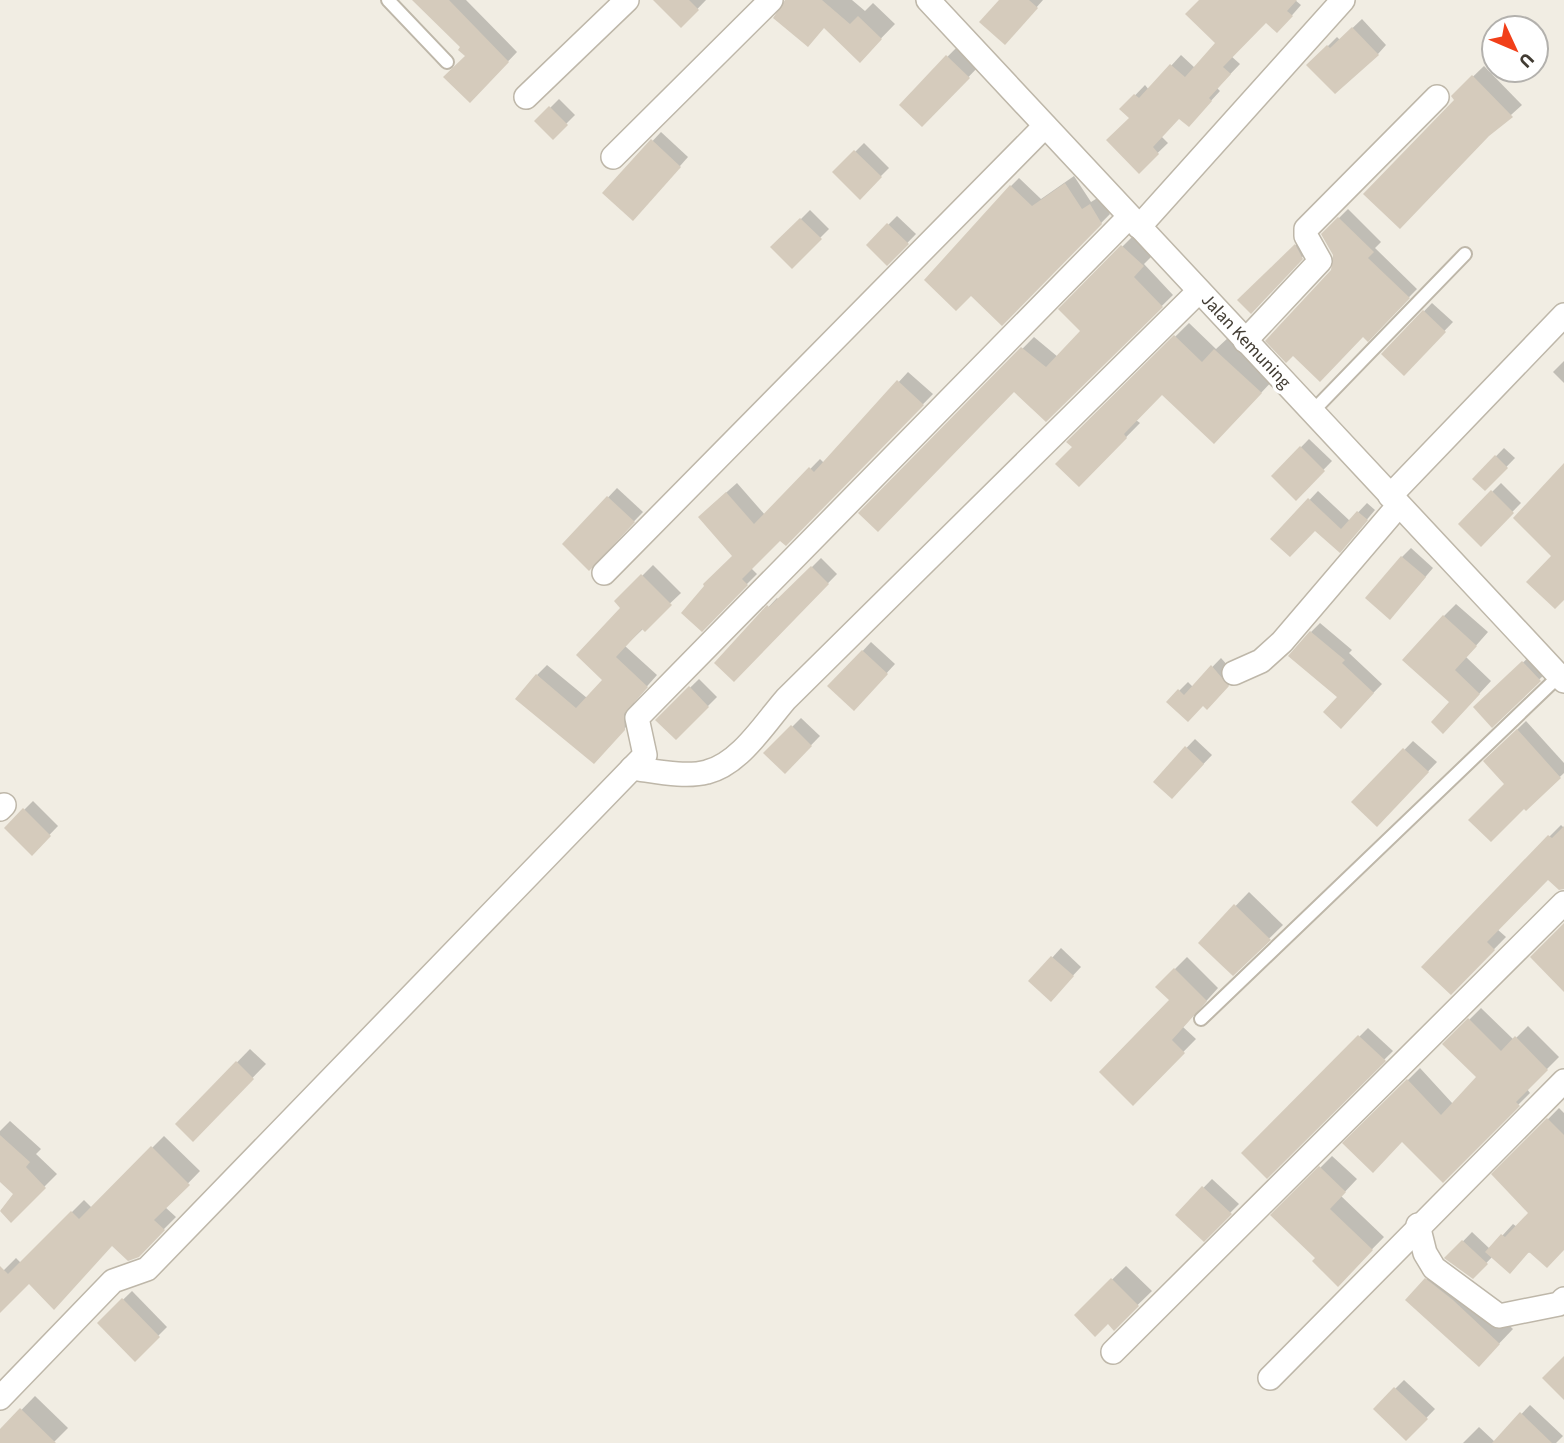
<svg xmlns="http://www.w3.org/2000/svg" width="1564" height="1443" viewBox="0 0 1564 1443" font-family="'Source Sans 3',sans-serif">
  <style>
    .shadow { fill: #0003 }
    .building { fill: #d5cbbc }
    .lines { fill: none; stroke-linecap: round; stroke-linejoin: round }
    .service-casing { stroke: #beb7a9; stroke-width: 16 }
    .minor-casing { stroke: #beb7a9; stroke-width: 26 }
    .service { stroke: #fff; stroke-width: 12 }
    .minor { stroke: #fff; stroke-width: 23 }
    .labels { text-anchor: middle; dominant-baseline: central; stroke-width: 7; stroke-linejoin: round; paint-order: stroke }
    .street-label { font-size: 18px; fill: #423c33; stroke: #fff }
  </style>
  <rect width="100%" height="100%" fill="#f1ede3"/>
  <g class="shadow">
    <polygon points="419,0 466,0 517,52 470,101 467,56 463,47"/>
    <polygon points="655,0 706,0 681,26"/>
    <polygon points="785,0 852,0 865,11 873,3 895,24 860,60 825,27"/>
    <polygon points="1002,0 1043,0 1013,34"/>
    <polygon points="1201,0 1295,0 1301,5 1287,21 1266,20 1231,56 1240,64 1217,88 1220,91 1198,115 1180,117 1161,136 1168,143 1139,171 1131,118 1122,109 1145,85 1149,90 1181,55 1195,68 1218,43"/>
    <polygon points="1362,19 1386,45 1378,54 1309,65 1337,37 1340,40"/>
    <polygon points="961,43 982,63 922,125 901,104"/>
    <polygon points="1484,66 1522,105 1491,133 1453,96"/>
    <polygon points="559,99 575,115 553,137 537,121"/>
    <polygon points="661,132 688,157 641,210 604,193"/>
    <polygon points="864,143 889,168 860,197 835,172"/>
    <polygon points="1074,176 1091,202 1099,197 1110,214 1002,324 971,294 1011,186 1019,178 1041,199"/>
    <polygon points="1348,209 1381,242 1375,248 1417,289 1368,339 1363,335 1292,354 1332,271 1334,255 1323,234"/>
    <polygon points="810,210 829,229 792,266 773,247"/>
    <polygon points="897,216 916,234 887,264 868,245"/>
    <polygon points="1134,235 1154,254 1144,264 1173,295 1046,420 1014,390 861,513 1034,337 1058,357 1083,331 1060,309"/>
    <polygon points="1303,238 1309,250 1251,311 1240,300"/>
    <polygon points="1432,303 1453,322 1404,373 1383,354"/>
    <polygon points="1189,323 1216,349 1229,337 1274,379 1228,428 1162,393 1136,420 1140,423 1079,485 1074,447 1069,442"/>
    <polygon points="1564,361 1564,383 1553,372"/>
    <polygon points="908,372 933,394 786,544 780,539 751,568 757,574 702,629 734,556 710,507 737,483 765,515 820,459 824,463"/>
    <polygon points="1309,439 1332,461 1296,498 1273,476"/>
    <polygon points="1504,448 1515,458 1485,489 1474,479"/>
    <polygon points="1501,483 1521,503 1481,544 1460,524"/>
    <polygon points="617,488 643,512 589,568 564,544"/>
    <polygon points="1318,491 1350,521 1367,503 1375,510 1348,542 1315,529 1273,539"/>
    <polygon points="1411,548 1433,568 1398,609 1402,557"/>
    <polygon points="821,558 837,574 734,679 716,663 777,598 779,600"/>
    <polygon points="653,565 681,593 625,646 657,675 634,701 635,717 604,751 537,675 547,665 587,698 604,680 623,608 617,601"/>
    <polygon points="1456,604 1488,632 1466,657 1491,681 1456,719 1444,616"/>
    <polygon points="1320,623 1352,650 1349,653 1382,684 1341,726 1340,697 1311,632"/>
    <polygon points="871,642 895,664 862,700 830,686"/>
    <polygon points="1532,654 1548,671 1492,725 1484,699"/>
    <polygon points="1221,658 1237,676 1216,699 1203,704 1168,702 1188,682 1193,687"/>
    <polygon points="699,679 717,697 676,738 657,720"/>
    <polygon points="801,718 820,736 785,772 766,753"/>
    <polygon points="1526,721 1564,763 1564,773 1526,809 1485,761"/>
    <polygon points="1195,739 1212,755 1172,797 1155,781"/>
    <polygon points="1413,741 1437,762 1377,825 1354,802"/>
    <polygon points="33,801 58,826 32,853 6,828"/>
    <polygon points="1561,825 1564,828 1564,880 1535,851"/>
    <polygon points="1249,892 1283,925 1233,974 1200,943"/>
    <polygon points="1497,929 1506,937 1451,993 1424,967"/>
    <polygon points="1061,948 1081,967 1051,999 1031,981"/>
    <polygon points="1187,957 1218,988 1183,1027 1196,1039 1133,1103 1171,1000 1157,987"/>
    <polygon points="1481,1008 1514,1040 1528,1026 1559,1057 1527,1089 1530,1093 1443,1180 1403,1140 1345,1143 1420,1068 1453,1104 1479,1077 1445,1044"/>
    <polygon points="1368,1028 1393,1051 1267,1176 1244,1153"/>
    <polygon points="250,1049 266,1064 193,1139 177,1124"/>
    <polygon points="1559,1108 1564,1113 1564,1249 1493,1256 1473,1277 1447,1258 1472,1232 1490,1249 1513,1224 1517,1227 1531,1213 1494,1174"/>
    <polygon points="10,1121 41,1149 36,1154 57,1174 11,1220 1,1210 16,1194 0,1179 0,1131"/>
    <polygon points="164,1136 200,1171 165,1207 176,1217 138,1255 113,1244 29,1282 0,1312 0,1274 16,1258 21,1263 84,1200 92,1208"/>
    <polygon points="1332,1156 1357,1179 1341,1196 1384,1237 1338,1284 1317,1258 1273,1215"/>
    <polygon points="1212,1179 1239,1204 1204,1239 1177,1215"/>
    <polygon points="1126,1266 1152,1291 1114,1328 1108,1322 1076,1315"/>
    <polygon points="1440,1266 1467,1286 1513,1329 1492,1351 1426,1280"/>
    <polygon points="132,1291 167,1327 135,1359 99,1323"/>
    <polygon points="1404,1380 1435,1409 1406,1439 1375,1409"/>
    <polygon points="35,1396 68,1428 53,1443 0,1443 0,1432"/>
    <polygon points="1530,1405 1563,1436 1556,1443 1463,1443 1479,1427 1495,1442"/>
  </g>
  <g class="building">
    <polygon points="412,0 449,0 509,62 470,103 443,77 465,56 458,50 460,47"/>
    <polygon points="653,0 689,0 699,10 681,28"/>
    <polygon points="785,0 822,0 850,24 858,16 882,39 860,63 824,28 808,47 773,18"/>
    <polygon points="999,0 1029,0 1038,8 1005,45 979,22"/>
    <polygon points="1199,0 1297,0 1287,11 1293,16 1277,33 1266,23 1223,67 1231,74 1209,98 1212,101 1189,127 1179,119 1153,147 1159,154 1139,174 1106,140 1129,118 1119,109 1134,94 1139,98 1170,64 1185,77 1215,43 1185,14"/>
    <polygon points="1352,27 1379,55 1335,94 1306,65 1327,45 1330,48"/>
    <polygon points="946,55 970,78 922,127 899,105"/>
    <polygon points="1472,75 1513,117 1489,136 1400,229 1363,194 1454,100 1451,96"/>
    <polygon points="549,106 568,125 553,140 534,121"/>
    <polygon points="651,139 681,167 633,221 602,193"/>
    <polygon points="854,150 882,177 860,200 832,172"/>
    <polygon points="1065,183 1082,209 1090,204 1102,224 1002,326 971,296 956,311 924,280 1010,185 1032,206"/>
    <polygon points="1338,217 1374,252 1368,258 1410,298 1368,342 1363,337 1320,382 1293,356 1286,363 1265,341 1331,270 1333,255 1321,234"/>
    <polygon points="800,218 822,239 792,269 770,247"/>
    <polygon points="887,223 909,244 887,266 866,245"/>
    <polygon points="1295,244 1303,259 1251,314 1237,300"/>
    <polygon points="1121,245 1144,266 1134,277 1163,307 1046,422 1014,392 878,532 858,513 1021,347 1046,367 1080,331 1058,309"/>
    <polygon points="1423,310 1446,332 1404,376 1381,354"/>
    <polygon points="1174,335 1202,362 1214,349 1262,393 1214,444 1162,395 1124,434 1127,438 1079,487 1055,464 1072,447 1066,442"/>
    <polygon points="897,380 924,405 786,546 780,541 742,579 748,585 702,632 681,613 704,586 703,584 732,556 698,517 726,492 754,524 809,467 814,472"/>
    <polygon points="1300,446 1325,471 1296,501 1271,476"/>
    <polygon points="1495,455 1508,468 1485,491 1472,479"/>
    <polygon points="1564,463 1564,600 1555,609 1526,582 1551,556 1513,518"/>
    <polygon points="1491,490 1514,513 1481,547 1458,524"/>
    <polygon points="607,496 635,522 589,571 562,544"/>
    <polygon points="1308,498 1341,529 1357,511 1368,520 1340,553 1315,531 1290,557 1270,539"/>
    <polygon points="1401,556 1426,577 1390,620 1365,598"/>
    <polygon points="811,566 829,584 734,682 714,663 767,605 769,607"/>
    <polygon points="641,574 672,605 645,632 642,629 616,657 648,687 624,714 625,730 594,764 515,699 536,674 576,708 602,680 576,655 620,608 614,601"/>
    <polygon points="1443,615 1477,646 1455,670 1480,694 1443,734 1431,722 1449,702 1402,660"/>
    <polygon points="1310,631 1345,660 1342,663 1374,693 1341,729 1323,712 1337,697 1288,656"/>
    <polygon points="862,650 888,674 854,711 827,686"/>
    <polygon points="1522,661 1541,681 1492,728 1473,707"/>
    <polygon points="1211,665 1229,686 1207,710 1203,706 1188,722 1166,702 1178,689 1184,695"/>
    <polygon points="689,686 709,707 676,740 655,720"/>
    <polygon points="791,725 812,746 785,774 763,753"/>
    <polygon points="1517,729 1561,778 1526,811 1524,809 1491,842 1468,820 1504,784 1483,761"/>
    <polygon points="1185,746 1204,764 1172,799 1153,782"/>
    <polygon points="1403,748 1429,772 1377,827 1351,802"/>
    <polygon points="23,808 51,836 32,856 4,828"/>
    <polygon points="1564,826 1564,889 1559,890 1548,880 1487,942 1495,950 1451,995 1421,967 1548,835 1552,838"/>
    <polygon points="1234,904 1271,940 1233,976 1198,943"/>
    <polygon points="1564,923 1564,992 1530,957"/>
    <polygon points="1051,956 1074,976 1051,1002 1028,981"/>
    <polygon points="1174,968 1207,1001 1172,1040 1185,1053 1133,1106 1099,1072 1169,1000 1155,987"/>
    <polygon points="1468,1018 1501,1051 1515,1036 1548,1070 1516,1102 1520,1106 1443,1183 1402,1142 1373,1173 1342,1143 1407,1079 1441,1115 1476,1077 1442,1044"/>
    <polygon points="1358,1035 1386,1061 1267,1179 1241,1153"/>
    <polygon points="236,1061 254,1079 193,1142 175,1124"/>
    <polygon points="1547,1118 1564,1135 1564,1250 1547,1268 1529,1252 1510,1274 1485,1252 1501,1234 1505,1237 1528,1213 1491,1174"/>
    <polygon points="0,1135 30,1162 26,1167 46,1188 11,1223 0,1211 13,1194 0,1182"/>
    <polygon points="151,1146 190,1185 154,1220 165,1230 139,1257 128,1261 112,1246 54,1310 29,1284 0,1313 0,1266 8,1274 71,1211 79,1219"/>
    <polygon points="1319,1166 1346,1192 1330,1209 1373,1250 1338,1287 1312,1261 1315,1258 1270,1215"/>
    <polygon points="1202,1186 1232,1214 1204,1242 1175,1215"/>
    <polygon points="1462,1240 1488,1264 1473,1279 1444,1258"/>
    <polygon points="1111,1278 1139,1306 1114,1331 1108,1324 1095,1337 1074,1315"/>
    <polygon points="1425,1278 1453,1300 1500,1344 1479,1367 1405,1300"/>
    <polygon points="122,1298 160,1337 135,1362 97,1323"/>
    <polygon points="1564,1356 1564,1400 1542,1378"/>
    <polygon points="1394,1387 1428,1419 1406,1441 1373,1409"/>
    <polygon points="20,1408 56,1443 0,1443 0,1429"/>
    <polygon points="1520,1412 1552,1443 1492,1443"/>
  </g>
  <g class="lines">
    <defs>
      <g id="service">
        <polyline points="388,0 447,62"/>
        <polyline points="1312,412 1465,254"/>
        <polyline points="1201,1019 1559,676"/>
      </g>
      <g id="minor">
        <polyline points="928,0 1564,681"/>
        <polyline points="526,97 627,0"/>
        <polyline points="613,157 771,0"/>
        <polyline points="1139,227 1343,0"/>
        <polyline points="1245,341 1320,261 1306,236 1306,229 1437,97"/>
        <polyline points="1390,496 1564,315"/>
        <polyline points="604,573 1045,126"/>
        <polyline points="1234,673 1261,661 1282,642 1399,505"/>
        <path d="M632,768C655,771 685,778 707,772C740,764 765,723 786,699L1199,291"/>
        <polyline points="0,809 4,805"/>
        <polyline points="1418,1225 1425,1253 1434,1268 1499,1316 1559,1304 1564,1299"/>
        <polyline points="1113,1352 1564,903"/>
        <polyline points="1270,1378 1564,1081"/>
        <polyline points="0,1398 113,1281 147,1269 645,755 637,718 1129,217"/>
      </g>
    </defs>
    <use href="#service" class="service-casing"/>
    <use href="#minor" class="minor-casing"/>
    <use href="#service" class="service"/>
    <use href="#minor" class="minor"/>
  </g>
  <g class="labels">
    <g class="street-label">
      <text transform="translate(1246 341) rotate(47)">Jalan Kemuning</text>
    </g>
  </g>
  <g transform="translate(1515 49) rotate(134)"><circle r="33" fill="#ffffff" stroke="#b3b1ad" stroke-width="2"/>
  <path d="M0-5L12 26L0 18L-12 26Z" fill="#f13f19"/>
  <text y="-10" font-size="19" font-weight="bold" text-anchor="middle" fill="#423c33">U</text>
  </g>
</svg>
